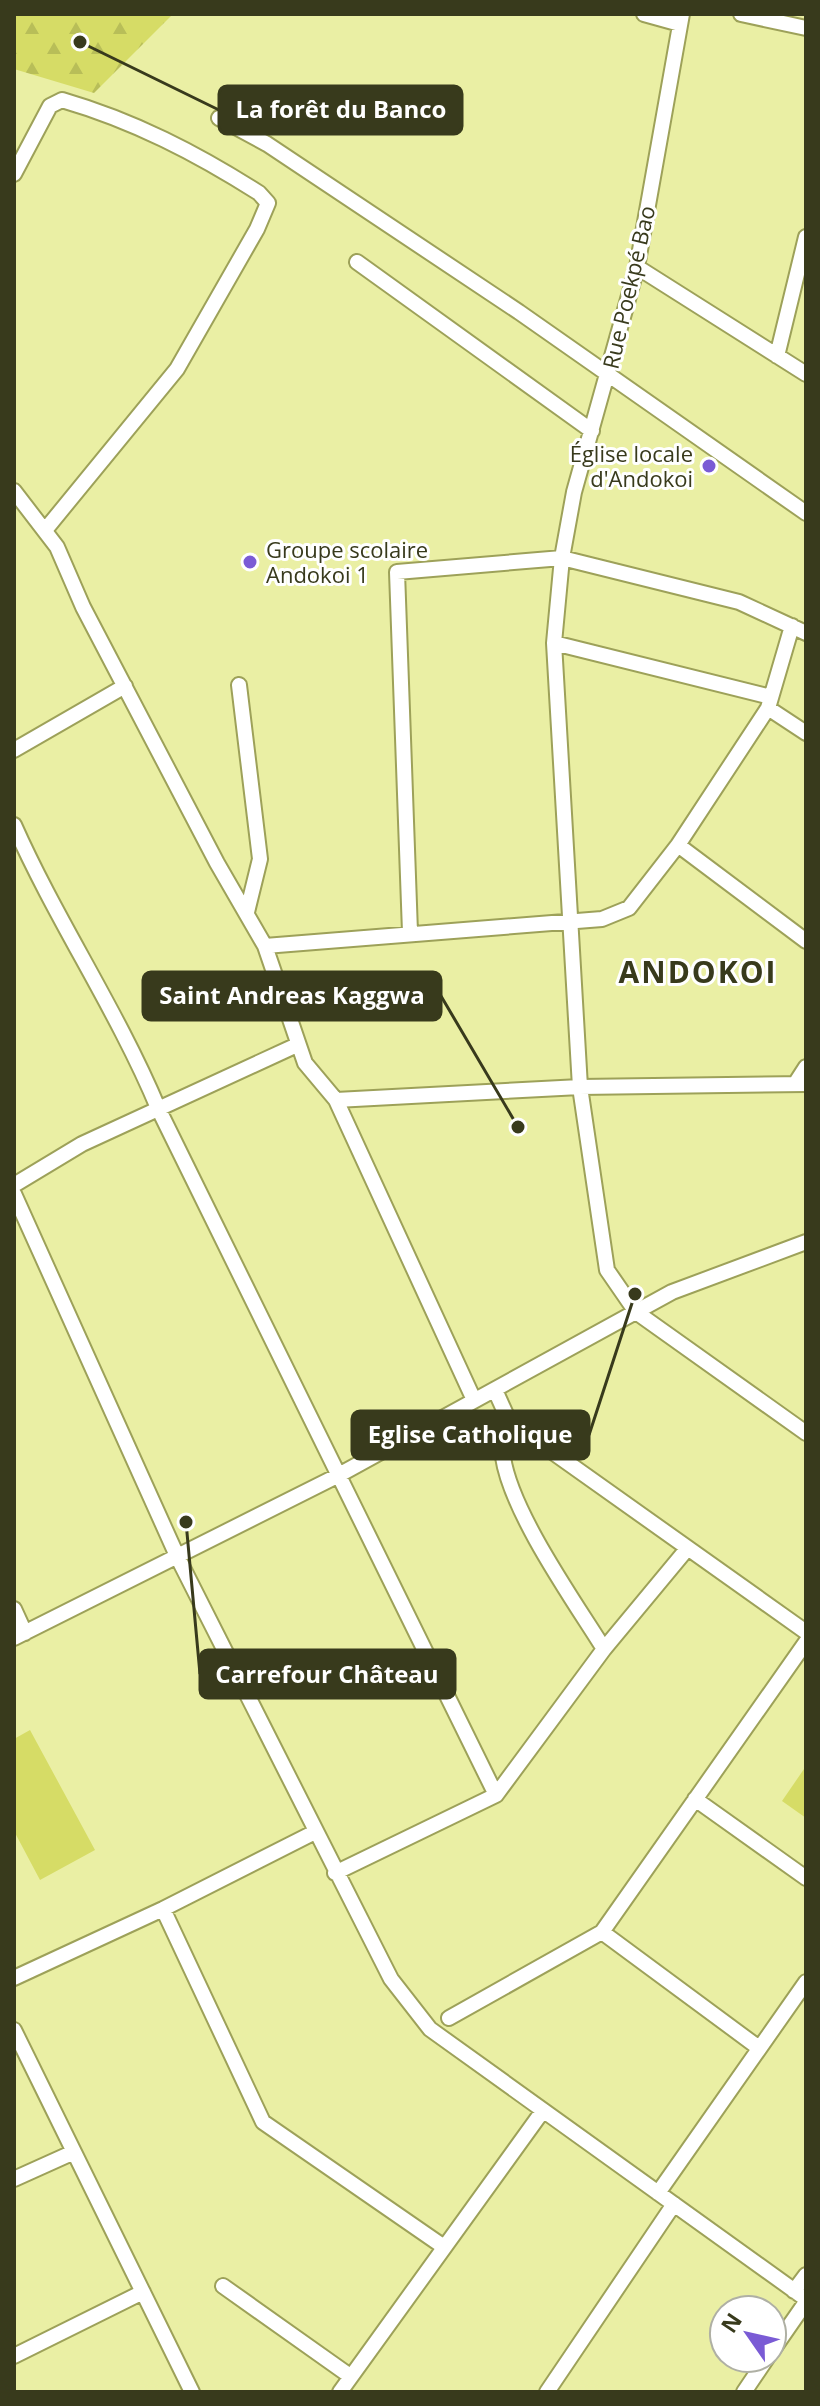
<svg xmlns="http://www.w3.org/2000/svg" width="820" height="2406" font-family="'Open Sans',sans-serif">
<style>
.forest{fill:url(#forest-firs)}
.pitch{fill:#d6dc66}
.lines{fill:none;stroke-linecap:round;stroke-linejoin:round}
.street-casing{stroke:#9da159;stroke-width:18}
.street{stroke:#fff;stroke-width:14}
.poi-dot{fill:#7a5bd5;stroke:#fff;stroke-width:3}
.labels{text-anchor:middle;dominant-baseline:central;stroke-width:6;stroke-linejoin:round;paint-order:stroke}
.street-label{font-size:22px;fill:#383a1c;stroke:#fff}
.poi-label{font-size:22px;fill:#383a1c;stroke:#fff;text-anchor:end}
.district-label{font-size:30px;font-weight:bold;letter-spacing:2px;fill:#383a1c;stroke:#fff}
.leader{fill:none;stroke:#383a1c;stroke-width:3}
.callout-dot{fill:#383a1c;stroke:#fff;stroke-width:3}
.callout{fill:#383a1c;stroke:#383a1c;stroke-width:3}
.callout-label{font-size:24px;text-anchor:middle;font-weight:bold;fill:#fff}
</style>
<defs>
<pattern id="forest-firs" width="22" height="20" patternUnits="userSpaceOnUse" patternTransform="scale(2)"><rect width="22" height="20" fill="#d6dc66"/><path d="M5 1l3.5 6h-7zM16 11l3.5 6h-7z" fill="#b8be58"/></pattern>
</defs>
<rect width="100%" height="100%" fill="#eaefa4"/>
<path class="forest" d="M14,14H173L94,93L14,69Z"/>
<path class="pitch" d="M30,1730L95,1850L40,1880L14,1831V1739Z
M804,1769L806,1770V1818L782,1801Z"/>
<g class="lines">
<g class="street-casing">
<path id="street" d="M644,14L680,24
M682,14L637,267L574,492L562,558L554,643L580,1087L607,1270L636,1312L806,1433
M741,14L806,28
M219,118L267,144L519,312L806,513
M14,174L50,106L62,100C134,121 196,153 259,193L268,203L257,229L177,369L46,529
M357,262L592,431
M637,267L806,374
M777,356L806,237
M14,491L57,547L83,607L217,863L265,946L305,1063L336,1100L474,1400
M554,643L771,697
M239,685L260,859L247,912
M768,708L806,733
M14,750L125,686
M14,825C57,922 117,1010 158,1108L496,1795
M678,845L806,941
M410,932L397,572L562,558L739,602L806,633
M265,946L602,919L629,908L678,845L768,708L792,626
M795,1084L806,1067
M336,1100L580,1087L806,1084
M14,1185L82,1144L297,1045
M14,1194L178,1558L391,1979L430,2029L806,2299
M495,1390L509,1421L806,1632
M509,1421C506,1432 502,1445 503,1457C511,1512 574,1601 604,1649
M14,1609L25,1633
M14,1638L337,1476L672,1292L806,1242
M695,1799L806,1878
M335,1873L496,1795L604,1649L687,1549
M163,1909L263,2122L444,2247
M602,1932L759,2048
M14,1978L163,1909L315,1832
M449,2018L602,1932L806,1642
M14,2030L192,2392
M14,2179L74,2152
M658,2193L806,1982
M223,2286L350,2376
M794,2291L806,2275
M772,2351L806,2302
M14,2356L143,2292
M340,2392L542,2112
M547,2392L674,2204
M744,2392L767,2358"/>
</g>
<use href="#street" class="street"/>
</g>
<g class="poi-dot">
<circle cx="709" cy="466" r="8"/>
<circle cx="250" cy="562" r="8"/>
</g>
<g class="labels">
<g class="street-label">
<text transform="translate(628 287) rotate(-77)">Rue Poekpé Bao</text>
</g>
<g class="poi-label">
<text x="693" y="453">Église locale<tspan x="693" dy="25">d'Andokoi</tspan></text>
<text x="266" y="549" text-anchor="start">Groupe scolaire<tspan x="266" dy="25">Andokoi 1</tspan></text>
</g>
<g class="district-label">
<text x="698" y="971">ANDOKOI</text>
</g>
</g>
<path class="leader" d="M80 42L219 110M518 1127L441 996M635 1294L589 1435M186 1522L200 1674"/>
<g class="callout-dot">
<circle cx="80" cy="42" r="8"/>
<circle cx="518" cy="1127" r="8"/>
<circle cx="635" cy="1294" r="8"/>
<circle cx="186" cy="1522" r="8"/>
</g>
<g class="callout">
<rect x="219" y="86" width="243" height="48" rx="8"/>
<rect x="143" y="972" width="298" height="48" rx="8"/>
<rect x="352" y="1411" width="237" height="48" rx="8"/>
<rect x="200" y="1650" width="255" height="48" rx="8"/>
</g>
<g class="callout-label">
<text x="341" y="118">La forêt du Banco</text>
<text x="292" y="1004">Saint Andreas Kaggwa</text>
<text x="470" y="1443">Eglise Catholique</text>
<text x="327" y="1683">Carrefour Château</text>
</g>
<rect width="820" height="2406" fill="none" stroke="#383a1c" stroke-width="32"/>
<g transform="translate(748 2334) rotate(304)"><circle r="38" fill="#ffffff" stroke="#afb0a4" stroke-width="2"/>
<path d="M0-6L14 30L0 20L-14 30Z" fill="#7a5bd5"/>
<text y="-12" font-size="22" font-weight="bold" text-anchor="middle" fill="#383a1c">N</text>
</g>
</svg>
